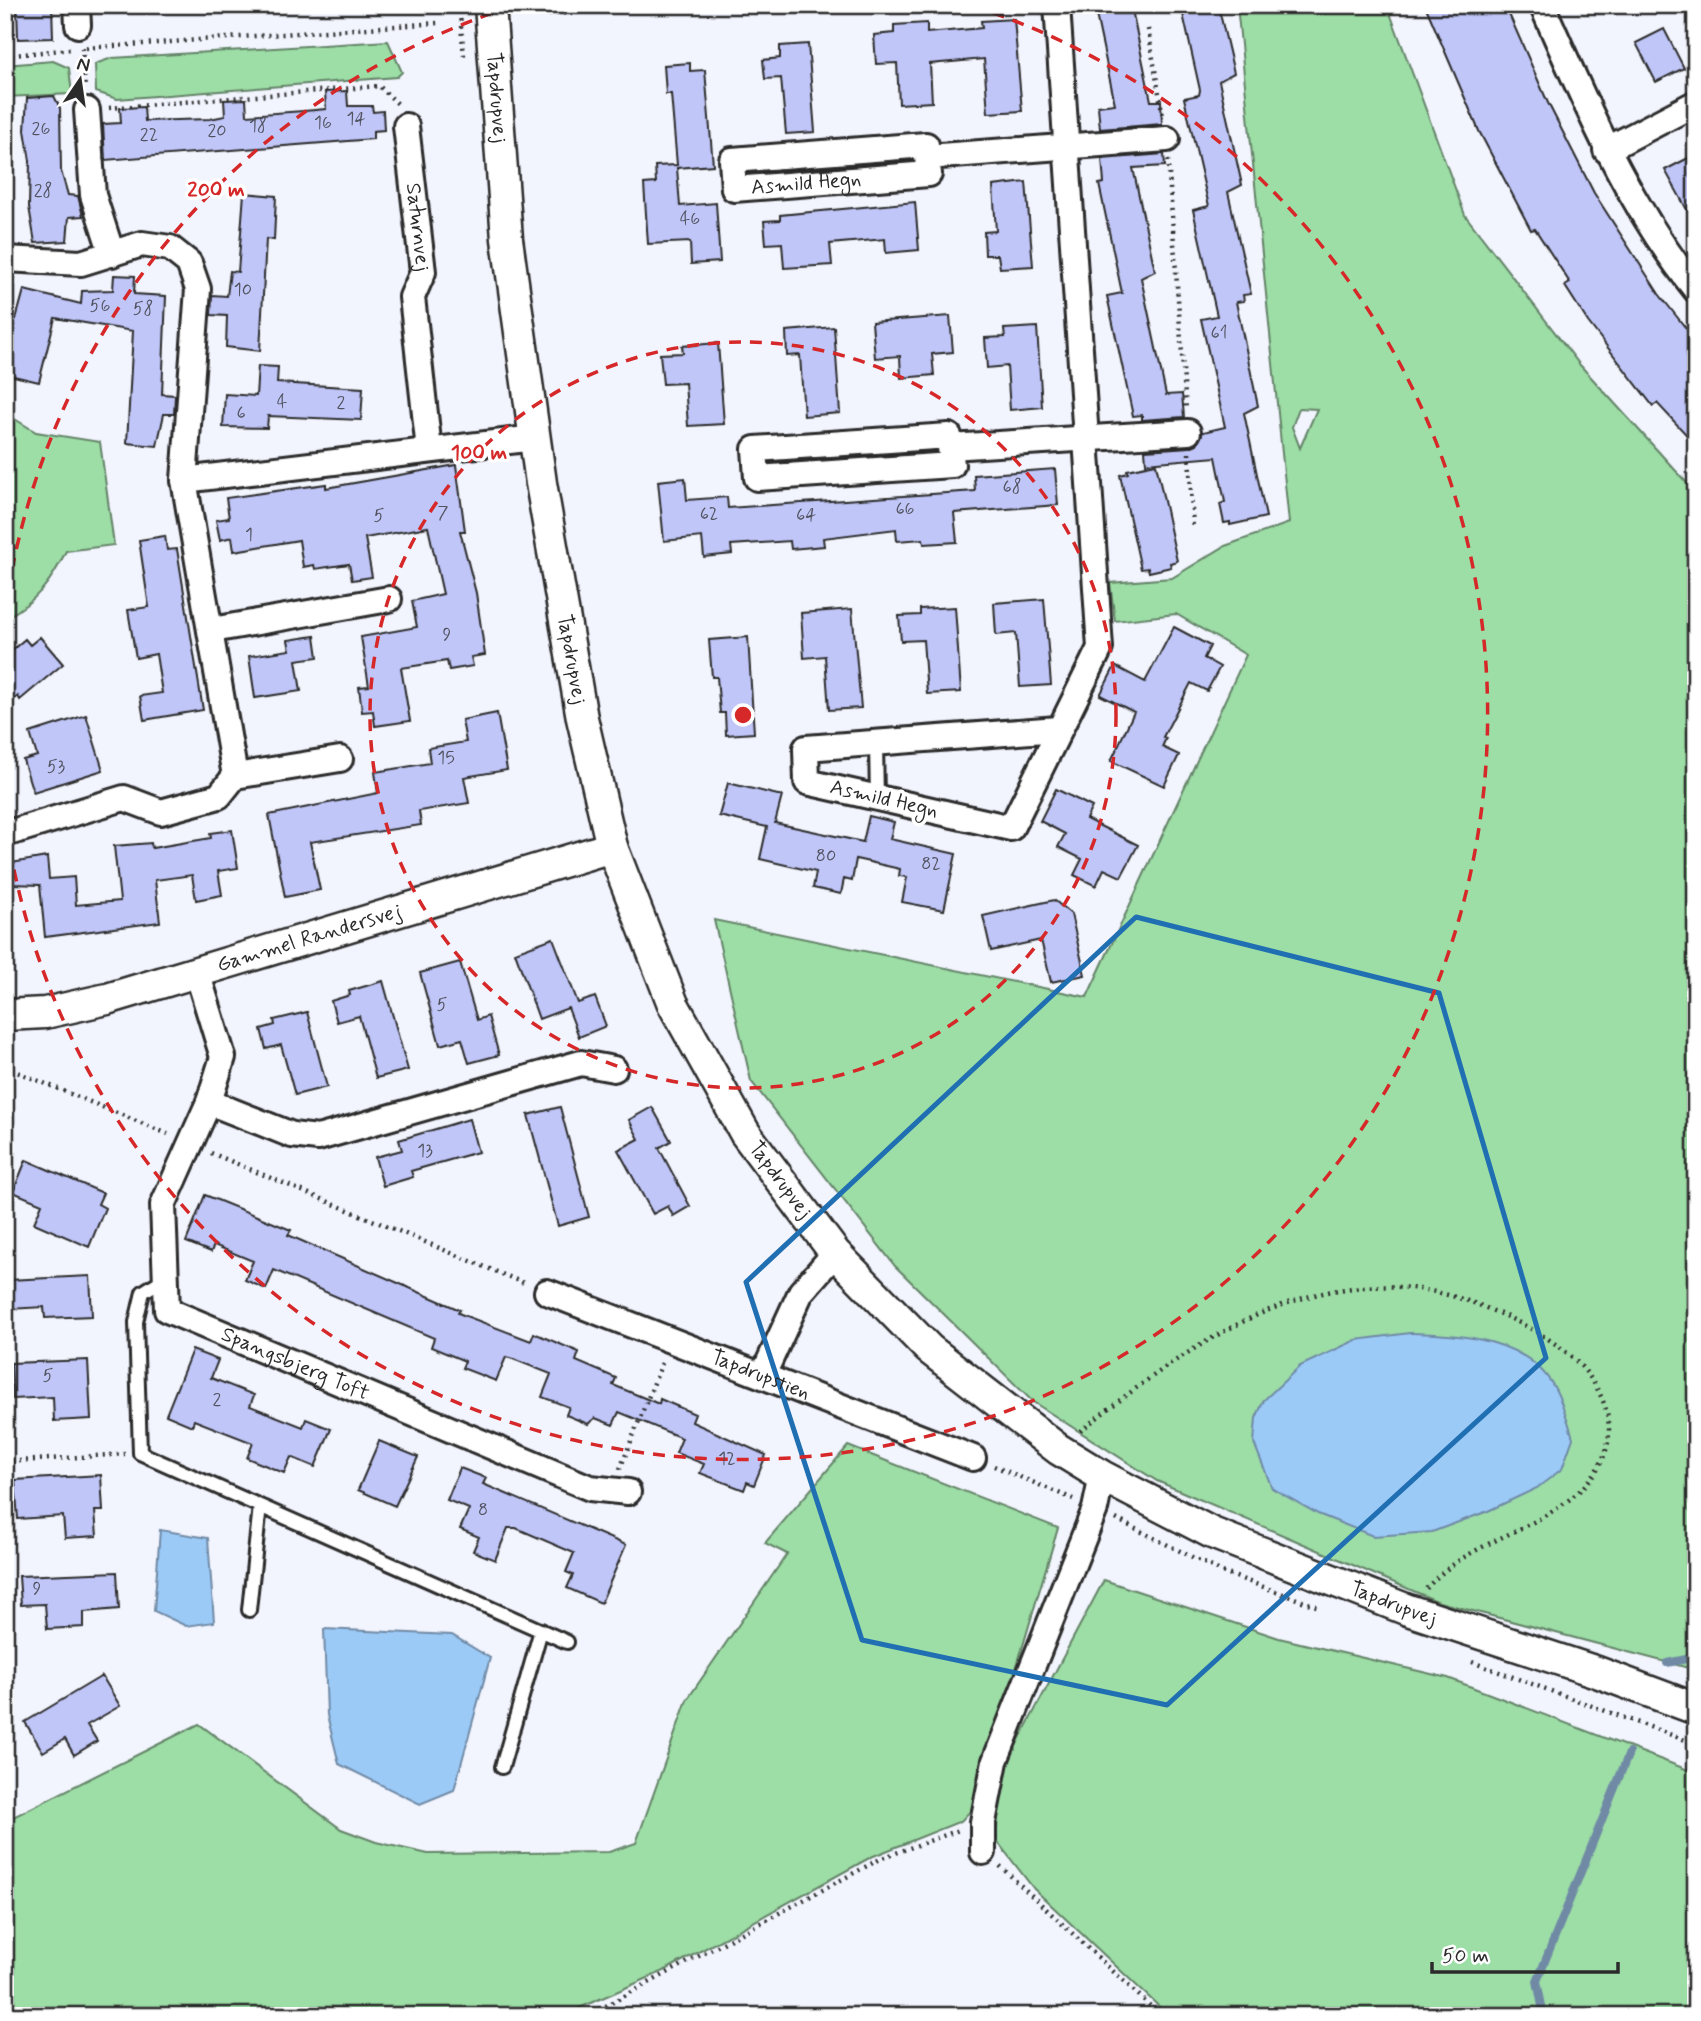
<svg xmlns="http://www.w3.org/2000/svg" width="1701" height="2021" font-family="Mynerve,sans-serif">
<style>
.green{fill:#9ddda6;stroke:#648468;stroke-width:2;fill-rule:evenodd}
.water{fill:#9ccaf7;stroke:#6f8aa5;stroke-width:2}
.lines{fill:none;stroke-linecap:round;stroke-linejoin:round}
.stream{stroke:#6f8aa5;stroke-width:8}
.building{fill:#c0c6f8;stroke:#2b2b2b;stroke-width:2}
.service-casing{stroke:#2b2b2b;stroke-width:18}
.minor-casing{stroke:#2b2b2b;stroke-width:30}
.tertiary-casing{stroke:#2b2b2b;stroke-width:35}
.path{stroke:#2b2b2b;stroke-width:4.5;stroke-dasharray:2 5;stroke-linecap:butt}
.service{stroke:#fff;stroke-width:12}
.minor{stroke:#fff;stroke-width:24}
.tertiary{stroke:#fff;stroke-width:30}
.marked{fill:none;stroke:#1f6fb2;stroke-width:5;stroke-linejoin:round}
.ring{fill:none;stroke:#d62828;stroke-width:3.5;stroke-dasharray:12 9}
.labels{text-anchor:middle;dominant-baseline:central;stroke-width:7;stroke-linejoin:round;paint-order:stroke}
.number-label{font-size:18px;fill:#50525e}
.street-label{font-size:21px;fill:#2b2b2b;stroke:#fff}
.centre{fill:#d62828;stroke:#fff;stroke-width:3.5}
.ring-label{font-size:21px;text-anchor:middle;font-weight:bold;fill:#d62828;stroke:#fff;stroke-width:7;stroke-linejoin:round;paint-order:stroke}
</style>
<rect width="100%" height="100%" fill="#f2f4fe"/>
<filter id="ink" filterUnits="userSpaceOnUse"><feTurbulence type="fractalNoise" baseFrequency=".0143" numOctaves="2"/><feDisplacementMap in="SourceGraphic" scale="14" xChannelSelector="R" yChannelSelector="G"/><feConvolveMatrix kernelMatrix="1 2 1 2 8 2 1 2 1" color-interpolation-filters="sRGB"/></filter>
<g filter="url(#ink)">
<path class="green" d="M1237,5H1387L1465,215L1580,365L1696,493V1670L1439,1602L1157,1481L1033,1402L895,1266L751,1081L714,920L1087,997L1246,655L1176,614L1115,621L1110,583L1172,578L1225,546L1289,523ZM1299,408L1317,409L1300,448L1292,427Z
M388,41L402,72L397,77L117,99L96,92L95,64L112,58Z
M53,61L69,68L72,94L5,97V65Z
M5,413L36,432L100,442L114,545L66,551C52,581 35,603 5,618Z
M848,1446L1058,1528L980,1790L975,1806L961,1821L871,1857L664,1971L561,2016H5V1821L199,1724L341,1829L376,1842L428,1854L609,1852L636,1843L687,1700L787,1554L765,1543Z
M1104,1580L1279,1638L1448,1678L1696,1773V2016H1169L1034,1889L996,1840L1002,1772Z"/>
<path class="water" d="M1410,1333C1461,1335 1525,1337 1554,1387C1563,1403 1568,1421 1573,1438L1562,1469L1537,1488L1488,1511L1432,1532L1373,1536L1318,1514L1272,1488L1254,1443L1256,1418L1264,1400L1300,1366L1356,1340Z
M160,1530L208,1538L214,1622L186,1626L154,1611Z
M324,1629L452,1635L490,1658L454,1790L420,1804L339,1764L327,1715Z"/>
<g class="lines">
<path class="stream" d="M1667,1663L1696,1657
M1544,2016L1537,1981L1629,1753"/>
</g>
<path class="building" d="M17,5H52L53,38L18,39Z
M1094,5H1131L1151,101H1161L1162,124L1100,129L1098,106L1115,104Z
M1181,5H1218L1234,73L1219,81L1242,185L1228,192L1251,294L1243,295L1244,301L1236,302L1258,406L1244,413L1266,517L1230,525V522L1224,523L1220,504L1225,502L1216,457L1146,463L1145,450L1190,447L1197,444L1203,432L1225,427L1201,319L1217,316L1193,210L1209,206L1184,98L1199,95L1200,90Z
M1425,5H1505L1548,103L1594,193L1659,294L1696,341V445L1657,403L1653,406L1588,322L1565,286L1570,283L1535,229L1531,230L1479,131Z
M1014,19L1022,111L988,113L984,59L930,64L932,102L899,104L897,63L876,64L874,35L894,33V25L927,23V33L982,28L981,21Z
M1664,29L1684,68L1656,82L1636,43Z
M808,44L815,132L786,134L781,78L765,79L763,60L780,58V46Z
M690,63V71L705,70L713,165L677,168L680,206L716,203L720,262L691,264L690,242L648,244L644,184L656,183L655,166L677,165L671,94H666L664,65Z
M347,91L348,106H372L373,112L383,111L384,130L373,131V139L105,160L103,124L121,123L120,108L144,107L145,121L210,119L225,116L224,100L246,99L247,115L304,111L326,109L325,92Z
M54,96L60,108L61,171L68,195L78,196L83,216L69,217L67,241L35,243L29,207L30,161L25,130L27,98Z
M1164,154L1165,166L1133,168L1155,271L1141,278L1166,395L1182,394L1184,417L1142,420V415L1133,416L1107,296L1122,293L1099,184L1104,183L1102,159Z
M1696,154V226L1665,170Z
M1026,182L1033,266L1000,268L998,255H985L984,232L996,231L993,186Z
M244,193L276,196L274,240L266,239L260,351L226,347L227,316L211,315L212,295L227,296L230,271L238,272Z
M915,202L919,250L886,253L885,239L830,244L832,265L784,268L782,243L766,244L764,221L780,220V215Z
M114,275L135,276L134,294L166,296L162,394L175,395L174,414H164L157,446L127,443L133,331L55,318L39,382L5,374L10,343L5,342V337L10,318L16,319L24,290L81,304L82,291L113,290Z
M950,316L953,352L932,354L934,375L901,378L900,356L875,358L872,322Z
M834,327L840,413L804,416L800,355L787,356L786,331Z
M1037,327L1042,407L1010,410L1007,366L987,368L985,338L1005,337L1004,329Z
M718,343L724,424L688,426L685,383L663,384L660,354L683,353L682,346Z
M258,366L278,367L277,383L363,388L361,420L268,416L267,428L223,427L225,394L256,396Z
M1156,464L1177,561L1170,563L1171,567L1149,572L1148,568L1141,569L1120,475L1128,473L1127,470Z
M456,465L465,531H460L476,593L485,655L471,657L473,666L449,670L447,661L401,668L410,721L375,726L373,711L362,712L359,687L369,686L361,637L417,627L412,601L443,594L428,527L365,538L372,577L352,580L349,564L315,569L314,565L303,567L299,540L234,551L232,537L220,540L216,520L229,518L226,498L326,484V488Z
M1055,469L1058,505L954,513L957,542L924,544L923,539L897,541L896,529L823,538L824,546L791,549L790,541L731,545L732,554L704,557L702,537L664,541L658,481L685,478L687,500L727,497L728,508L975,491L974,475Z
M165,536L167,550L177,549L203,710L144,720L140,696L162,693L156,654L136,658L128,610L149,607L139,540Z
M1044,599L1051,685L1020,687L1016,633L996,635L994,603Z
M955,607L961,692L927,694L923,640L901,641L899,616L920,615V609Z
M852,609L861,708L829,710L825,656L804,658L801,613Z
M1174,627L1210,646L1204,658L1220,667L1207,691L1191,683L1163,737L1166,738L1162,747L1179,755L1164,786L1111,761L1134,712L1100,695L1115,666L1145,682Z
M315,636L318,657L296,660L301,691L255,698L249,656L290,650L288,640Z
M40,637L63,664L20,700L18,696L5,707V656L25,639L30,645Z
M748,637L754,733L726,735L725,713H720L717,677H712L709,640Z
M497,713L507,770L464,777L469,803L419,811L421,825L310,842L320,890L285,897L269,815L378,793L375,772L430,763L428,748L466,742L462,720Z
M86,715L103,770L33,792L23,760L37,756L30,733Z
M728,783L782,796L775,823L863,842L869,816L894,822L890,839L956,854L944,910L902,902L907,877L899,876L900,869L856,859L852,881L844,879L841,894L813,888L816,872L760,859L767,827L719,816Z
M1056,789L1092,807L1086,819L1138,845L1121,877L1104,869L1096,886L1074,875L1082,859L1058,847L1065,834L1040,821Z
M232,830L238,868L218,871L222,895L196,900L192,875L155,880L160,922L45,937L40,885L13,884L11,863L47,857L49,879L74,877L76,905L120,901L114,846L151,843L152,848L211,838L210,833Z
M1054,900L1071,914L1085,975L1051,982L1041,940L991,951L983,916Z
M553,938L578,1003L595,997L606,1026L579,1037L568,1008L539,1019L515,952Z
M460,962L477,1020L488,1016L499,1055L469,1063L462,1039L440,1045L420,973Z
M383,981L408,1070L376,1078L359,1016L337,1022L331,1001L350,995L349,991Z
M307,1012L327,1087L295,1095L281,1045L266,1049L261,1029L275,1025L274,1020Z
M560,1107L589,1217L558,1226L528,1115Z
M652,1107L671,1141L659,1148L690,1206L673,1216L668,1206L653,1214L618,1150L639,1139L629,1120Z
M469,1119L478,1152L411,1171L413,1177L383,1186L375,1157L402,1150L399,1140Z
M26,1160L103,1193L98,1204L105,1208L89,1247L34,1223L42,1204L13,1192Z
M205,1195L291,1230L288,1235L460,1310L458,1313L531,1341L534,1333L579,1352L576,1361L616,1378L613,1385L659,1404L660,1399L695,1414L692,1422L766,1455L754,1485L747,1482L744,1490L700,1473L704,1464L676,1453L682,1438L619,1412L613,1425L595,1418L588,1424L566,1415L569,1407L542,1397L551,1374L513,1359L506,1357L496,1381L462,1368L465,1361L431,1347L434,1338L274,1270L266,1289L245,1280L253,1261L214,1245L211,1252L186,1242Z
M90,1276L92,1316L45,1318L44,1307L9,1309L8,1280Z
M192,1350L218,1360L211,1378L254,1395L250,1406L303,1427L306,1419L331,1429L315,1467L291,1457L284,1473L247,1458L253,1443L194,1420L192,1426L166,1415Z
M88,1360L91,1419L54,1421L53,1397L13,1399L11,1363Z
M379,1441L418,1457L395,1506L358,1490Z
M460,1468L486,1478L483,1484L626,1545L601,1603L567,1588L573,1575L566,1572L574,1553L516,1528H508L495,1560L473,1551L479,1537L460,1529L469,1509L447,1500Z
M101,1475L103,1511H95L97,1536L65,1538L63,1516L18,1519L15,1480Z
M117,1572L119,1609L84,1612V1627L47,1629L45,1604L21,1605L19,1576Z
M102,1676L120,1706L87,1725L97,1741L74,1755L65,1739L43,1752L25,1722Z"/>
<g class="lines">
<g class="service-casing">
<path id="service" d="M876,743L877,798
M165,1278L143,1292L136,1322L140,1453L567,1642
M249,1610L260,1506
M502,1767L541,1630"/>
</g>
<g class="minor-casing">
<g id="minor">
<path d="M77,5L78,25"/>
<path d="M1057,5L1100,648L1011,828L807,782L806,748L1058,729"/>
<path d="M1542,5C1586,104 1627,205 1696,290"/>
<path d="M87,110L93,195L112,254"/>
<path id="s1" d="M406,126L423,272L412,297L429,450"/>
<path d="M1606,150L1696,103"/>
<path id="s2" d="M927,157L926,145L732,160L734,189L929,174L927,157L1167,139"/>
<path d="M5,259L81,263L142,244L170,248L189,263L198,289L184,480L235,776"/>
<path d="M950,447L949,436L755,449L757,478L952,465L950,447L1188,432"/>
<path d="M184,480L535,438"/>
<path d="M212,630L389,599"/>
<path d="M5,829L12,832L124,798L161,812L219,796L235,776L340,759"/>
<path d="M197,972L223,1057L209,1102L292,1135L318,1138L581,1063L614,1069"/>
<path id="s3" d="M209,1102L163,1205L167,1310L590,1488L628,1492"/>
<path id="s4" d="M547,1292L973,1458"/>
<path d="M763,1375L801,1292L835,1253"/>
<path d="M983,1852V1822L995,1761L1095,1509L1102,1476"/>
</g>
</g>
<g class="tertiary-casing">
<g id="tertiary">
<path id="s5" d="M490,5L507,239L541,483L582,718L612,847L673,1004L745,1133L835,1253L929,1349L1058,1449L1102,1476L1212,1533L1408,1610L1597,1672L1696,1709"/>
<path id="s6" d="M5,1015L45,1013L107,999L612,847"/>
</g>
</g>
<path class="path" d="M459,5L464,56
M542,15L665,5
M1148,29L1163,117
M82,48L85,89
M86,48L438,23
M5,56L71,49
M109,108L379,86L398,104
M1168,160L1186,410
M1189,453L1193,529
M5,1067L168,1134
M211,1153L526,1284
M1080,1431C1201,1336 1333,1241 1491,1310C1520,1322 1548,1336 1572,1357C1598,1381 1619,1420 1604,1456C1572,1529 1474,1531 1426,1589
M5,1462L125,1454
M994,1466L1073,1499
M620,1469L663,1360
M1116,1519L1222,1572L1319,1607
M1472,1662L1696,1744
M1000,1866L1161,2016
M587,2016L882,1858L959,1830"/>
<use href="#service" class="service"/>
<use href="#minor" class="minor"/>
<use href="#tertiary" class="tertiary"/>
</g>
</g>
<path class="marked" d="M1136,917L1439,993L1546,1358L1167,1705L862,1640L746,1282Z"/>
<g class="ring">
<circle cx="743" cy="715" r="373"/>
<path d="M5 611A745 745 0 0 1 513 6M973 6A745 745 0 1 1 5 819"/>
</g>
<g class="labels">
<g class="number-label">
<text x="356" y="119">14</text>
<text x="323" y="123">16</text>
<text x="258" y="126">18</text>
<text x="41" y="129">26</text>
<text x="217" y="131">20</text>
<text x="149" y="135">22</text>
<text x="43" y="191">28</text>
<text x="690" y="219">46</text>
<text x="243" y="290">10</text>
<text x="100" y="306">56</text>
<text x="143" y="309">58</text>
<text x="1219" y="333">61</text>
<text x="282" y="402">4</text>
<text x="341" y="403">2</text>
<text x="241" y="413">6</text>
<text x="1012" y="487">68</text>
<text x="905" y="509">66</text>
<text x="443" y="513">7</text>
<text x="709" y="514">62</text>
<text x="806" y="515">64</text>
<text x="379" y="516">5</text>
<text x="249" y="535">1</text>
<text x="447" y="635">9</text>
<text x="446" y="758">15</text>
<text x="56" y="767">53</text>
<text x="826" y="856">80</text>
<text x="931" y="864">82</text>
<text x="442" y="1005">5</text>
<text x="425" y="1151">13</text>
<text x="48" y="1376">5</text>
<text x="217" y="1400">2</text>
<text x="727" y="1459">12</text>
<text x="483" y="1510">8</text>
<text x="37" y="1589">9</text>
</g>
<g class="street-label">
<text stroke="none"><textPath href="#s5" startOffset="93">Tapdrupvej</textPath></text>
<text stroke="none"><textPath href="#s2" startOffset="308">Asmild Hegn</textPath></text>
<text stroke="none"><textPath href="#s1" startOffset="102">Saturnvej</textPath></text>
<text stroke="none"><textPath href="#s5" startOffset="660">Tapdrupvej</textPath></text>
<text transform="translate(884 799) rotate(13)">Asmild Hegn</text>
<text stroke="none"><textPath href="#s6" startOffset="315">Gammel Randersvej</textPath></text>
<text stroke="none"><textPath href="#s5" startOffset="1227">Tapdrupvej</textPath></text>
<text stroke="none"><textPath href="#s3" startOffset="357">Spangsbjerg Toft</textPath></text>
<text stroke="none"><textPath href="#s4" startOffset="229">Tapdrupstien</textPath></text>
<text stroke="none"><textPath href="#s5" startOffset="1986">Tapdrupvej</textPath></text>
</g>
</g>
<circle cx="743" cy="715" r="10" class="centre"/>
<g class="ring-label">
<text x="216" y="196">200 m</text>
<text x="479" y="459">100 m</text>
</g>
<rect width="1701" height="2021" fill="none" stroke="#fff" stroke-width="28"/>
<rect x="14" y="14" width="1673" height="1993" fill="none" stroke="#2b2b2b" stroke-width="2.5" filter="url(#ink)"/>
<g transform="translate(80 80) rotate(13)" stroke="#ffffff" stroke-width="5" paint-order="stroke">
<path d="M0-5L12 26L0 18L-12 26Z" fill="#2b2b2b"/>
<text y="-10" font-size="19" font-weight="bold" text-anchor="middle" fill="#2b2b2b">N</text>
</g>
<path d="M1432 1962v10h186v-10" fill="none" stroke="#2b2b2b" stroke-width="3.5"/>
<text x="1442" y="1962" font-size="21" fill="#2b2b2b" stroke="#ffffff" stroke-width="5" paint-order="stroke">50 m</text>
</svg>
